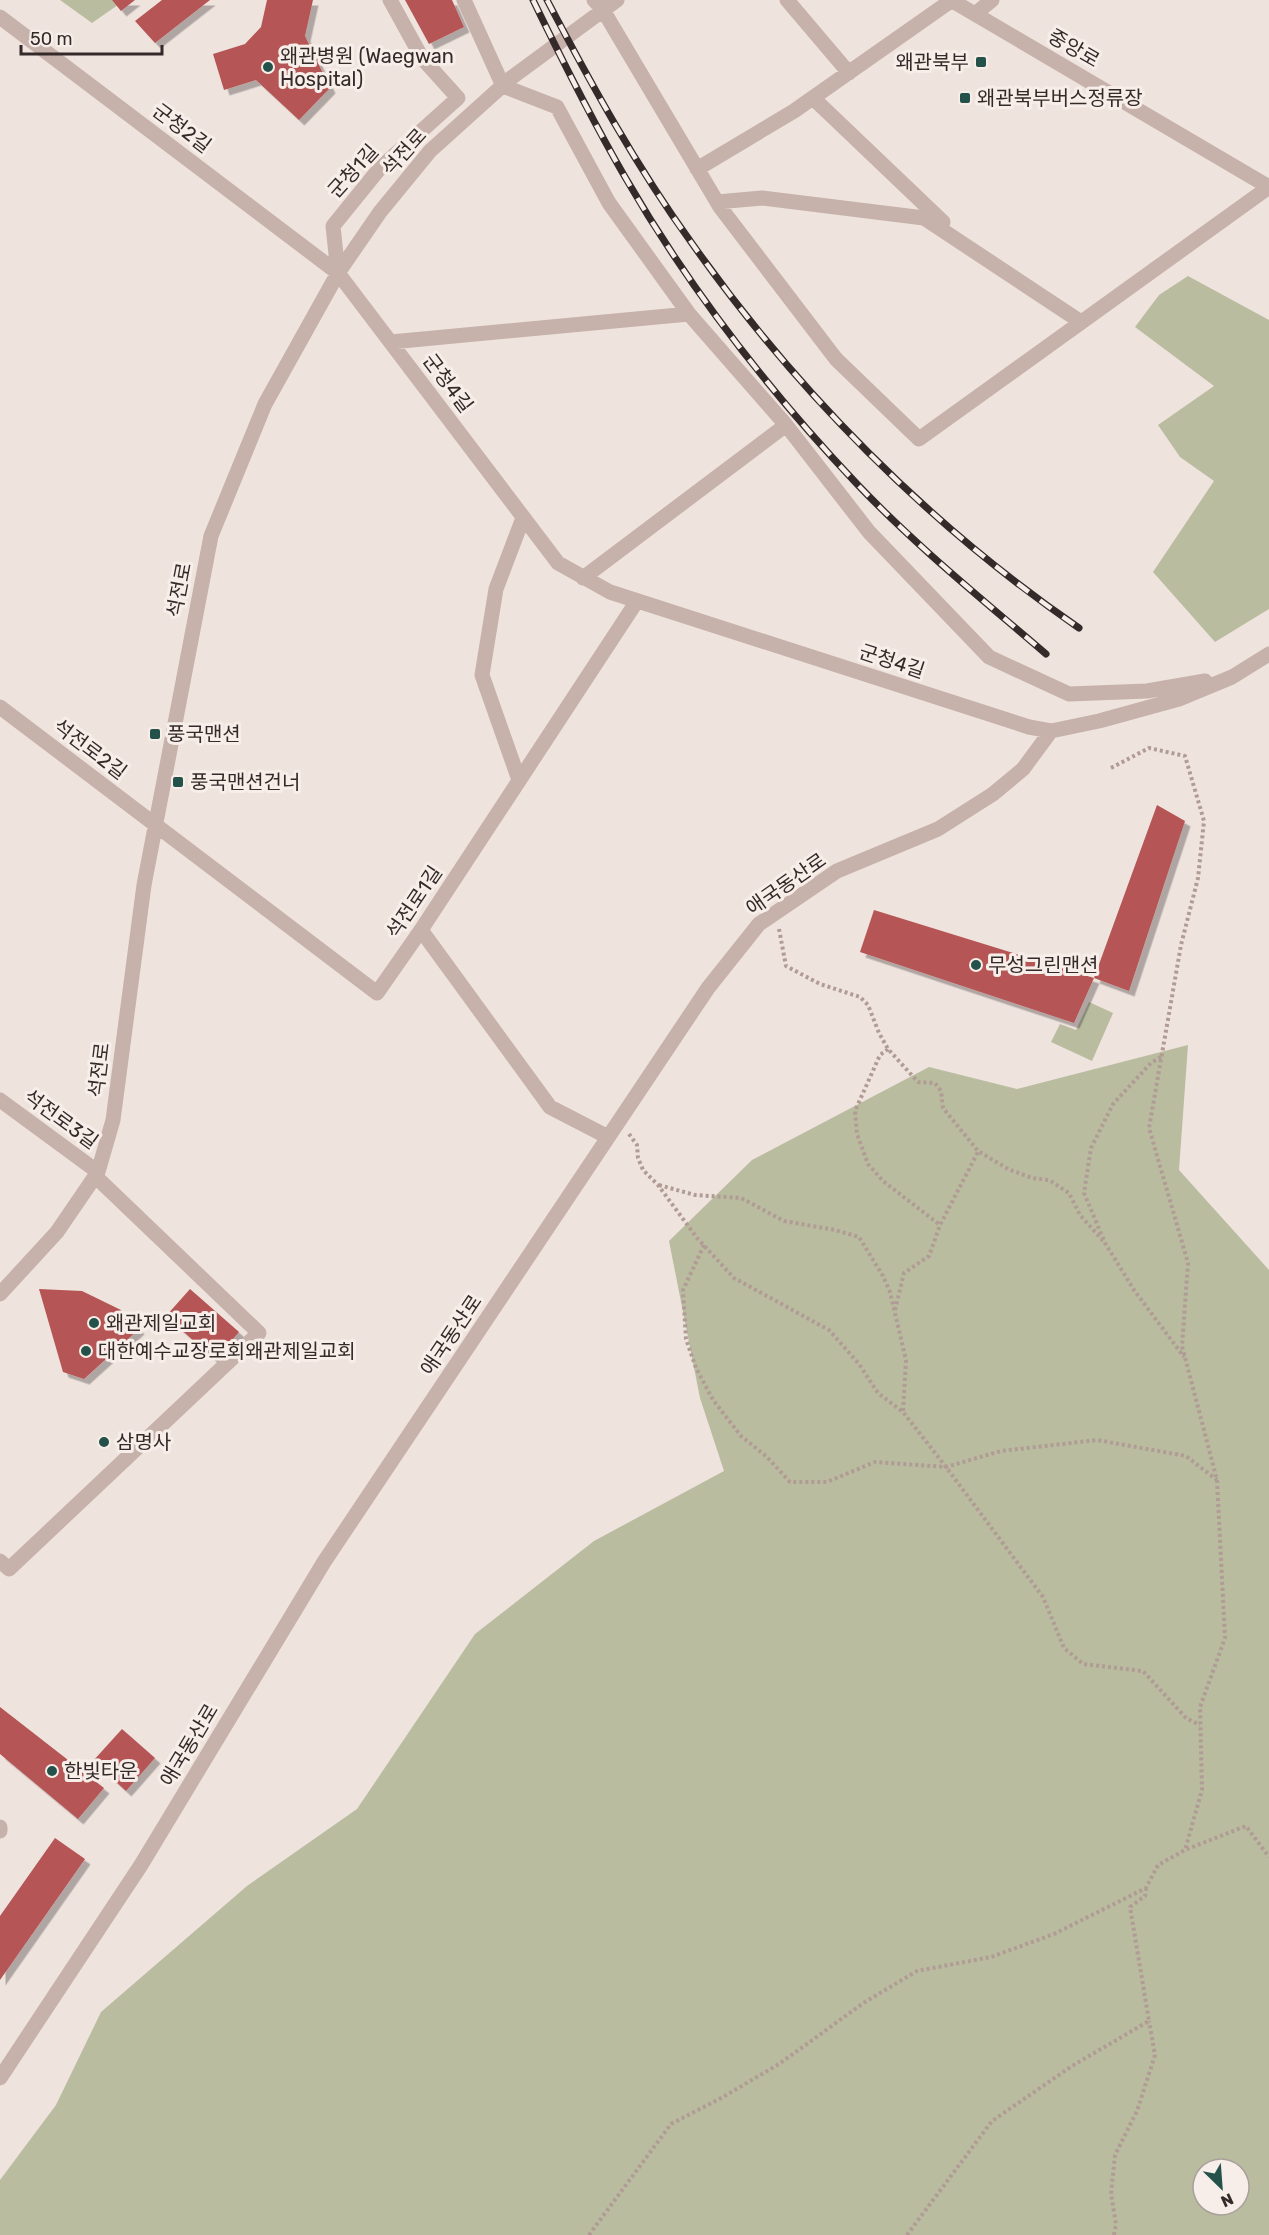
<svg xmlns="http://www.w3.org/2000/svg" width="1269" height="2235" font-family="Rubik,'Noto Sans KR',sans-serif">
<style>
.green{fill:#b9bc9f;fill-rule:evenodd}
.building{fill:#b65554;filter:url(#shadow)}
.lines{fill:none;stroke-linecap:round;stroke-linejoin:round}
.path{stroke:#b19b95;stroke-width:4;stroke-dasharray:3 3;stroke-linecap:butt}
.minor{stroke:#c6b1ab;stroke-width:15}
.rail-casing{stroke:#342a29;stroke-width:7}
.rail{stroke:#f7eee9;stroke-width:4.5;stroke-dasharray:14;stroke-linecap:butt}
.poi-dot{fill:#245149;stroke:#f7eee9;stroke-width:2}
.labels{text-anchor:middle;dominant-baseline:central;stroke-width:6;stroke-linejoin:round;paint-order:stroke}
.street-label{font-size:20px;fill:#342a29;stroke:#f7eee9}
.poi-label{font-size:20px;fill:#342a29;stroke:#f7eee9;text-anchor:start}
</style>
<defs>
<filter id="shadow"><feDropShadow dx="5.5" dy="5.5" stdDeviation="0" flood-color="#0004"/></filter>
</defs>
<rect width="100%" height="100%" fill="#efe3de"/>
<path class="green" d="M60,0H125L92,23Z
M1188,276L1269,320V609L1215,642L1153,572L1214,481L1180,457L1158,425L1214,386L1135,327L1159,295Z
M1089,1002L1113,1013L1092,1061L1051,1042L1060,1024L1076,1030Z
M1188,1045L1179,1170L1269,1270V2235H0V2180L56,2105L101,2012L247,1886L357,1809L475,1634L594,1541L724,1471L700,1398L669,1241L752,1160L929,1067L1017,1089ZM1203,2169H1239V2205H1203Z"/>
<path class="building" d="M112,0H135L121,11Z
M162,0H210L155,43L135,21Z
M267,0H313L305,36L330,88L299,120L256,80L224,90L213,54L245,44L261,27Z
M405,0H452L464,27L429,44Z
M1157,805L1185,821L1129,991L1094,978L1074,1023L860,952L874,910L1094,978Z
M39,1289L82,1291L121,1310L139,1329L84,1379L63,1372Z
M190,1289L239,1332L215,1360L166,1316Z
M0,1707L104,1788L78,1819L0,1754Z
M122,1729L155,1758L126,1791L93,1761Z
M55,1838L85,1859L0,1980V1916Z"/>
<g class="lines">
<path class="path" d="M1111,768L1149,748L1185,756L1204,821L1198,878L1181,945L1149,1128L1188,1263L1182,1346L1217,1480L1225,1638L1200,1707L1202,1790L1185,1850
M779,929L786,966L820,984L860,997L868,1005L879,1033L888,1049L918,1082L935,1083L941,1091L943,1108L978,1151L1008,1169L1032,1178L1049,1180L1069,1193L1080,1215L1105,1243
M888,1049L880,1055L855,1111L857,1134L868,1164L883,1181L940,1225
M1161,1057L1151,1063L1113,1104L1091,1148L1084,1193L1105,1243L1134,1290L1184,1357
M629,1134L637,1145L638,1158L643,1170L658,1185L697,1238L734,1278L829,1330L859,1364L878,1393L903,1412L946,1467L1043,1597L1064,1648L1083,1664L1143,1671L1186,1718L1200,1725
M659,1185L695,1195L741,1198L784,1221L835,1230L859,1237L883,1276L890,1292L906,1360L903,1412
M704,1245L683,1290L686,1339L696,1368L713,1400L741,1436L766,1456L790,1482H827L875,1462L946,1467L1001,1451L1097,1440L1186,1456L1217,1480
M895,1310L904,1273L929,1256L940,1225L978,1152
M589,2235L671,2124L723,2097L779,2064L865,2002L917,1971L991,1957L1054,1934L1146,1888L1158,1865L1185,1850L1246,1826L1269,1857
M907,2235L992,2121L1072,2066L1149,2021L1130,1907L1145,1896L1146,1889
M1114,2235L1116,2224L1111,2194L1115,2155L1137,2111L1155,2055L1149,2021"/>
<path class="minor" d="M464,0L503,86L557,107L609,203L689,314L786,425L869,532L989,657L1069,694L1147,691L1205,681
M594,0L603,10L720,207L836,359L919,439L1269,187
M787,0L849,73
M951,0L1269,187
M975,14L992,0
M0,17L338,273L558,563L610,592L1029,727L1051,731L1099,721L1179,699L1232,677L1269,654
M813,98L943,222
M697,169L794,111L952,0
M717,202L762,198L924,218L1081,322
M338,273L333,226L380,168L458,98L422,58L390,0
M391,342L689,314
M583,578L786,425
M0,707L377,993L421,930L637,601
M519,780L482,675L496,589L523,518
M421,930L550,1107L608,1137
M0,1100L98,1172
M0,1294L57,1232L98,1172L113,1120L144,885L211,536L265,404L338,273L380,212L430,151L511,78L617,0
M0,1561L9,1569L259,1333L95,1176
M0,1827V1831
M0,2078L141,1865L324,1562L708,988L759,924L837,871L938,829L993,794L1023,769L1051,731"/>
<g class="rail-casing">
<path id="rail" d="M533,0C562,60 592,120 625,177C689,288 769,391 857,484C915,545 982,599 1046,654
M547,0C591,84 636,166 691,242C796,391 929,525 1079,628"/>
</g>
<use href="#rail" class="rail"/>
</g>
<g class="poi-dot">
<rect x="975" y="56" width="12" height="12" rx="3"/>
<circle cx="268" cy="67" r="6"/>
<rect x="959" y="92" width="12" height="12" rx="3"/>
<rect x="149" y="728" width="12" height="12" rx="3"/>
<rect x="172" y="776" width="12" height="12" rx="3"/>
<circle cx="976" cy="965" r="6"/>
<circle cx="94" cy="1323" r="6"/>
<circle cx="86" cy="1351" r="6"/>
<circle cx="104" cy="1442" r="6"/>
<circle cx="52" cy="1771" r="6"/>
</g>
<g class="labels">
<g class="street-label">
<text transform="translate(1074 48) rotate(30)">중앙로</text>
<text transform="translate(182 128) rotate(37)">군청2길</text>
<text transform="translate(404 152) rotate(-48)">석전로</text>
<text transform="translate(353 171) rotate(-48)">군청1길</text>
<text transform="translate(448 383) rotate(53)">군청4길</text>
<text transform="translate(179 590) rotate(-79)">석전로</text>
<text transform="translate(892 661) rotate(18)">군청4길</text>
<text transform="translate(90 749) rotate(37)">석전로2길</text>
<text transform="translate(786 884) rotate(-35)">애국동산로</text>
<text transform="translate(414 902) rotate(-56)">석전로1길</text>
<text transform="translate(99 1070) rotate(-83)">석전로</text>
<text transform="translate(61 1119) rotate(36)">석전로3길</text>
<text transform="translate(451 1335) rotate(-56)">애국동산로</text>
<text transform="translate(189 1745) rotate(-59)">애국동산로</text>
</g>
<g class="poi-label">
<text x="280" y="56">왜관병원 (Waegwan<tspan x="280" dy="23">Hospital)</tspan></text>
<text x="969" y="62" text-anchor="end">왜관북부</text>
<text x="977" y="98">왜관북부버스정류장</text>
<text x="167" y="734">풍국맨션</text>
<text x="190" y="782">풍국맨션건너</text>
<text x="988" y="965">무성그린맨션</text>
<text x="106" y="1323">왜관제일교회</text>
<text x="98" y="1351">대한예수교장로회왜관제일교회</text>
<text x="116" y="1442">삼명사</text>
<text x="64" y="1771">한빛타운</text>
</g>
</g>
<g transform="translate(1221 2187) rotate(155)"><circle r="28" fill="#f7eee9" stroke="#a9a09c" stroke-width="1.5"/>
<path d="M0-4.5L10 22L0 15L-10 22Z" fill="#245149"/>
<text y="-9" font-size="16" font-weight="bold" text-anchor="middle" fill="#342a29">N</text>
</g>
<path d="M21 45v9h141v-9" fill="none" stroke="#342a29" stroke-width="3"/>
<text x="30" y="45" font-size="18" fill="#342a29" stroke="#f7eee9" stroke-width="4.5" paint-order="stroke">50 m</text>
</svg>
